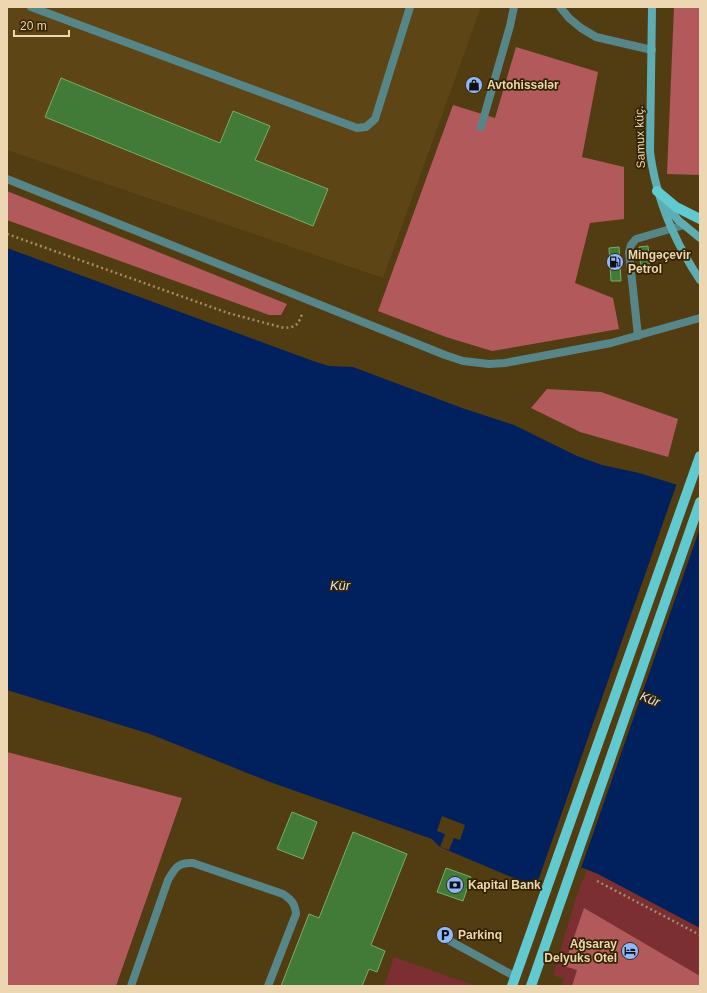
<svg xmlns="http://www.w3.org/2000/svg" width="707" height="993" font-family="Helvetica,sans-serif">
<style>
.built{fill:#5e4515}
.green{fill:#7b2f32}
.forest{fill:#b25a5b}
.water{fill:#00215d}
.pier{fill:#523c11}
.building{fill:#427a38;stroke:#77ae6d}
.lines{fill:none;stroke-linecap:round;stroke-linejoin:round}
.path{stroke:#a38d65;stroke-width:2.5;stroke-dasharray:2 3;stroke-linecap:butt}
.lane{stroke:#578689;stroke-width:8}
.street{stroke:#578689;stroke-width:8}
.secondary{stroke:#5eadb2;stroke-width:8}
.primary{stroke:#61cad1;stroke-width:10}
.labels{text-anchor:middle;dominant-baseline:central;stroke-width:3.5;stroke-linejoin:round;paint-order:stroke}
.poi-label{font-size:12px;font-weight:bold;fill:#edd7b2;stroke:#342301;text-anchor:start}
.street-label{font-size:12px;fill:#edd7b2;stroke:#342301}
.water-label{font-size:13px;font-style:italic;fill:#d8e3f7;stroke:#342301}
</style>
<rect width="100%" height="100%" fill="#523c11"/>
<path class="built" d="M7,7H481L383,278L7,150Z"/>
<path class="green" d="M587,870L598,874L700,928V986H561L564,979L553,975L576,897Z
M394,957L476,986H384Z"/>
<path class="forest" d="M674,7H700V175L667,174Z
M516,47L598,72L582,157L624,167V219L590,223L575,283L613,298L619,329L492,351L446,337L378,311L453,105L495,118Z
M7,191L287,304L281,315H269L7,220Z
M547,389L601,392L678,419L668,457L580,432L531,408Z
M7,752L182,798L116,986H7Z
M584,908L700,976V986H572L577,970L564,966Z"/>
<path class="water" d="M7,248L313,361L329,366L353,367L462,408L514,425L577,456L602,465L639,473L700,492V928L598,874L583,868L567,870L530,882L521,881L440,847L432,839L270,782L150,734L7,690Z"/>
<path class="pier" d="M677,483L700,490V528L580,871L568,872L538,881Z
M442,816L465,825L460,840L454,838L449,850L440,847L445,834L437,831Z"/>
<path class="building" d="M61,78L220,143L233,111L270,126L255,160L328,189L313,226L45,117Z
M648,246L650,269L641,270L639,247Z
M619,247L621,281H611L609,248Z
M292,812L317,822L303,859L277,849Z
M353,832L407,854L371,945L385,951L377,972L369,969L362,986H281L309,914L319,918Z
M446,868L471,877L463,901L437,892Z"/>
<g class="lines">
<path class="path" d="M7,234L228,313L284,328C298,327 298,324 303,312
M597,881L700,935"/>
<path class="lane" d="M31,7L357,128L366,127L375,119L410,7
M560,7L569,18L581,28L596,37L652,50
M481,127L510,26L514,7
M638,336L629,252L631,245L636,239L684,225
M441,936L516,977
M131,986L168,880C175,868 178,862 193,863L283,894C292,900 295,904 296,914L268,986"/>
<path class="street" d="M7,179L445,355L463,361L489,364L505,363L611,343L700,318"/>
<path class="secondary" d="M652,7L650,152C656,198 674,241 700,280
M665,203L678,220L700,238"/>
<path class="primary" d="M657,191L676,207L700,219
M512,986L700,456
M531,986L700,502"/>
</g>
<defs>
<g id="shop-disc" transform="scale(0.9)"><circle r="9.5" fill="#90b8fd" stroke="#342301"/><path d="M-5-2.5h2.3a2.7 3.5 0 0 1 5.4 0H5L5.5 6h-11ZM-1.5-2.5h3a1.5 2.3 0 0 0-3 0Z" fill="#111"/></g>
<g id="fuel-disc" transform="scale(0.9)"><circle r="9.5" fill="#90b8fd" stroke="#342301"/><path d="M-5.5-6h7V0h2V4h1.3V-2.5L3-4.5l.8-.8L6-3V5H2.5V1h-1V6h-7ZM-4.2-4.7v3.2H.2V-4.7Z" fill="#111"/></g>
<g id="bank-disc" transform="scale(0.9)"><circle r="9.5" fill="#90b8fd" stroke="#342301"/><path d="M-6-4H6V4H-6ZM0-2.3a2.3 2.3 0 1 0 0 4.6a2.3 2.3 0 1 0 0-4.6Z" fill="#111"/></g>
<g id="parking-disc" transform="scale(0.9)"><circle r="9.5" fill="#90b8fd" stroke="#342301"/><path d="M-3.5-5.5H1a3.5 3.5 0 0 1 0 7H-1V5.5H-3.5ZM-1-3.4V-.6H.8a1.4 1.4 0 0 0 0-2.8Z" fill="#111"/></g>
<g id="hotel-disc" transform="scale(0.9)"><circle r="9.5" fill="#90b8fd" stroke="#342301"/><path d="M-6-4.5h1.5V1H6V5H4.5V3h-9V5H-6ZM-4 0a1.8 1.8 0 1 1 3.6 0ZM.5 0V-2.5h3Q6-2.5 6 0Z" fill="#111"/></g>
</defs>
<g fill-rule="evenodd">
<use href="#shop-disc" x="474" y="85"/>
<use href="#fuel-disc" x="615" y="262"/>
<use href="#bank-disc" x="455" y="885"/>
<use href="#parking-disc" x="445" y="935"/>
<use href="#hotel-disc" x="630" y="951"/>
</g>
<g class="labels">
<g class="poi-label">
<text x="487" y="85">Avtohissələr</text>
<text x="628" y="255">Mingəçevir<tspan x="628" dy="14">Petrol</tspan></text>
<text x="468" y="885">Kapital Bank</text>
<text x="458" y="935">Parkinq</text>
<text x="617" y="944" text-anchor="end">Ağsaray<tspan x="617" dy="14">Delyuks Otel</tspan></text>
</g>
<g class="street-label">
<text transform="translate(640 137) rotate(-92)">Samux küç.</text>
</g>
<g class="water-label">
<text x="340" y="585">Kür</text>
<text transform="translate(650 699) rotate(21)">Kür</text>
</g>
</g>
<rect width="707" height="993" fill="none" stroke="#edd7b2" stroke-width="16"/>
<path d="M14 30v6h55v-6" fill="none" stroke="#edd7b2" stroke-width="2"/>
<text x="20" y="30" font-size="12" fill="#edd7b2" stroke="#342301" stroke-width="3" paint-order="stroke">20 m</text>
</svg>
